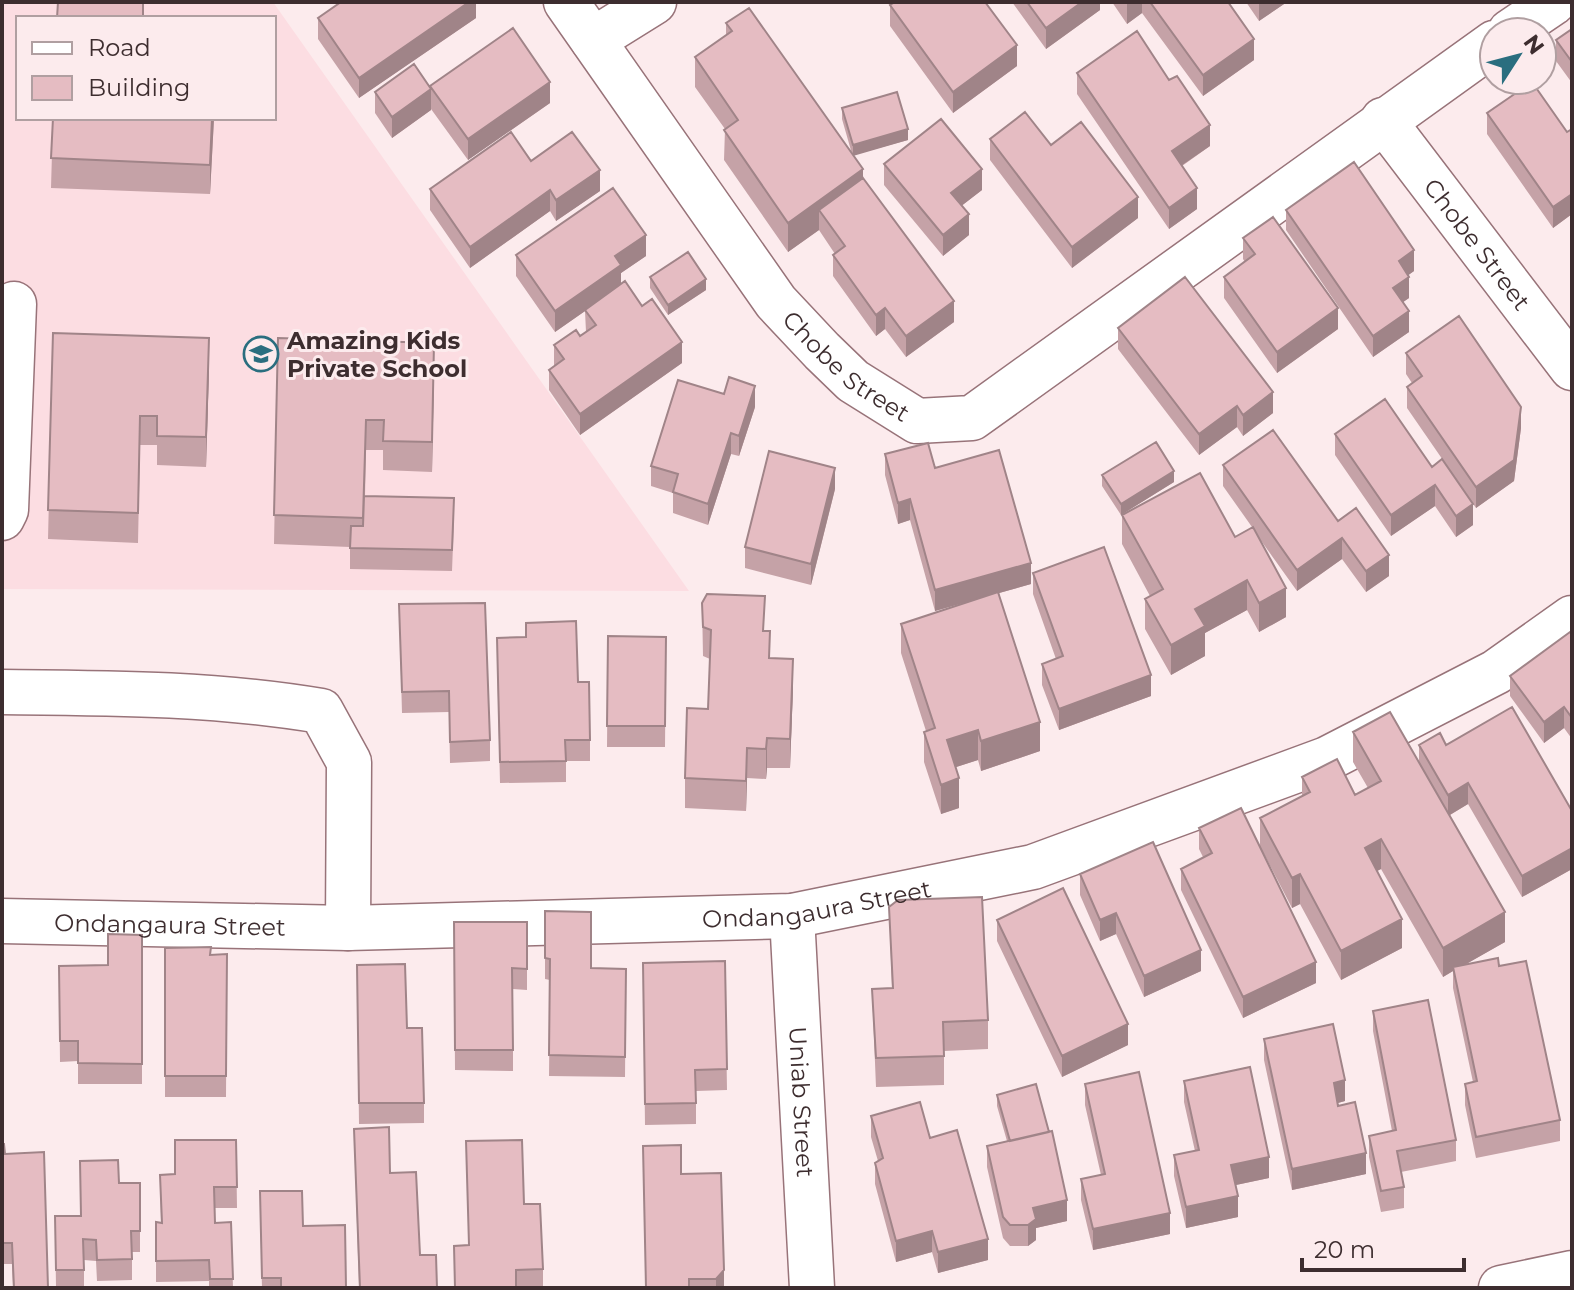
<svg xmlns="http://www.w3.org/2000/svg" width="1574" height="1290" font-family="Montserrat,sans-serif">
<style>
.built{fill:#fcdde2;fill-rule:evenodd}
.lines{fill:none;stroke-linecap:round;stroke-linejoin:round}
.minor-casing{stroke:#987379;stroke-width:47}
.minor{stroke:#fff;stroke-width:44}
.wall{fill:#c5a2a7}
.shaded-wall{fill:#a08488}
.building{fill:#e5bcc2;stroke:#a08488;stroke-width:2}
.labels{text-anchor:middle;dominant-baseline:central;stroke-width:6;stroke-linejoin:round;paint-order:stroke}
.street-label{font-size:24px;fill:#3d2d2f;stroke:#fcebed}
.poi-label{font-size:24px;font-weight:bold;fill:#3d2d2f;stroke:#fcebed;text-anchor:start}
</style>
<rect width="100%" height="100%" fill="#fcebed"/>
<path class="built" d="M2,2H273L689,591L2,589ZM18,18H274V118H18Z"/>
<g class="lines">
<g class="minor-casing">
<g id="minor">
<path id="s1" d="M566,2L776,302L822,351L853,381L917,421L972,418L1494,43"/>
<path d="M1510,32L1554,2"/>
<path d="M593,40L654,2"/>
<path id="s2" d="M1383,120L1572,368"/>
<path d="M2,518L6,510L14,304"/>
<path d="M2,692C109,693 215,693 321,711L349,762L348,928"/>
<path id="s3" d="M792,916L812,1288"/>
<path id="s4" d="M2,921L348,928L792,916L1033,867L1327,759L1496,672L1572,618"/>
<path d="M1501,1288L1572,1273"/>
</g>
</g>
<use href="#minor" class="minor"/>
</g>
<path class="wall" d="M476,2V18L359,98L318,39V18Z
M1012,2H1100V10L1046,49Z
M1112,2H1228L1254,60L1203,96L1142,13L1127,24Z
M1246,2H1287L1259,21Z
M890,5L1017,66L953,113L890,26Z
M726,23L852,154L842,119V108L908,140L853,155L863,178L954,322L906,357L885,329L876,336L833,276V255L835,254L819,230L788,252L724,160L725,129L695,87V57L726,35Z
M1572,29V83L1556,61V40Z
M1077,73L1210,146L1182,166L1197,209L1169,229L1077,94Z
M430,88L550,103L468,160L431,109V110L392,138L375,113V92Z
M1487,113L1567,132L1572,129V214L1553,228L1487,134Z
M53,118H214L210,194L51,188Z
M990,139L1138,218L1072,268L990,160Z
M531,161L600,191L556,221L550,211L470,268L430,210V189Z
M884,164L982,190L961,206L969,235L943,256L884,185Z
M1286,210L1414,271L1408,275L1409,298L1403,302L1409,332L1373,357L1286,230Z
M1243,238L1338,329L1277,373L1224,298V277L1245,262L1243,259Z
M516,255L646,256L621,273V284L682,363L580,435L549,390V370L554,366V345L580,336L586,332L585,311L555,332L516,276Z
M650,277L706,290L668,315L650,288Z
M1118,328L1273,413L1243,436L1237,427L1199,455L1118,349Z
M53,333L209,368L206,467L157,465V445H140L138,543L48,539Z
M278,338L434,373L432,472L383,470V450H366L365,496L454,519L452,571L350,569V547L274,544Z
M1406,353L1521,428L1514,481L1476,508L1407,408V387L1412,383L1406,374Z
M755,407L739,456L731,454L708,525L673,513V493L651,486V466Z
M1335,434L1432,467L1473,525L1456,537L1435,506L1391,536L1335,455Z
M885,454L935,468L1031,584L999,593L1040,751L981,771L978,760L956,767L959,808L941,814L924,762V732L926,731L901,653V624L986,596L935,611L910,520L898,524L885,475Z
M1223,465L1338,521L1389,576L1366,592L1342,559L1297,591L1257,535L1286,617L1259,632L1247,610L1205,633V656L1171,675L1145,629V599L1150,596L1122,544V515L1235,537L1252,527L1223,486Z
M1102,475L1174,482L1121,515L1102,486Z
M835,489L811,585L745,568V547Z
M1033,573L1151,696L1059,730L1042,685V664L1056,659L1033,594Z
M702,603L764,631L770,658L793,688L790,768H767L766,779L747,778L746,811L685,808V778L708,709L710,659L703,656Z
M399,604L490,740V761L450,763L449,712L402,713Z
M1572,634V739L1564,728L1544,743L1510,696V676Z
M608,636L666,637L665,747H607Z
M497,659L578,682L590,740V761H566V782L500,783Z
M1353,732L1419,762V745H1446L1572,811V869L1522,897L1468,804L1450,815L1505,942L1464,965L1499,966L1560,1120V1141L1476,1158L1465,1105V1084L1473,1082L1453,988V971L1443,977L1381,869L1377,871L1402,948L1341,980L1300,904L1292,908L1263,852L1316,983L1243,1018L1181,890V869L1203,857L1199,849V828L1260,848V818L1302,797V777L1355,795L1368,788L1353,762Z
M1080,874L1201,971L1144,997L1116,934L1100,941L1080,895Z
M889,907L988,1020V1049L944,1051V1085L876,1087L872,989L892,988Z
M545,911L591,968L626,969L625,1077L549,1076L550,980L545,979Z
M997,920L1128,1045L1062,1077L997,941Z
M454,922H527V990L513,989V1071L455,1070Z
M142,935V1084H78V1061L60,1062L59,966L108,965Z
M165,948L211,955L227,954L226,1097H165Z
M725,961L727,1090L696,1091V1124L645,1125L643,963Z
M357,965L424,1103V1123L359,1124Z
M1373,1011L1456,1140V1161L1401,1172L1404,1187V1208L1381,1212L1369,1157V1136L1392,1131L1373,1031Z
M1264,1039L1345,1101L1338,1103V1106L1366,1174L1292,1190L1264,1060Z
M1184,1081L1269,1178L1236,1185L1238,1217L1186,1228L1174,1176V1155L1195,1151L1184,1102Z
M1085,1084L1170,1234L1093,1250L1081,1200V1179L1101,1175L1085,1105Z
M997,1095L1067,1221L1036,1228V1240L1028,1246H1010L1003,1238L987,1167V1146L1007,1141L997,1106Z
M871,1116L930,1138L988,1260L938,1273L932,1252L896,1262L875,1184V1163L878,1161L871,1137Z
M354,1129L390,1173L420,1255L437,1288H359Z
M236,1140L237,1208H215V1223L231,1222L233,1288H209V1281L156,1282V1222L161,1223L160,1175L175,1174Z
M466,1141L524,1204L543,1269V1288H455L469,1245Z
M2,1144L5,1154L48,1288H13L12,1264H2Z
M681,1174L724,1288H645Z
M119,1183H140V1252H132V1280L97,1281L96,1261L84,1260V1288H56L55,1216H81Z
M260,1212L303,1226L346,1288H262Z"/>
<path class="shaded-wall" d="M469,2H476V18L359,98V78Z
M1082,2H1100V10L1046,49V28Z
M1129,2H1142V13L1127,24V3Z
M1259,2H1287L1259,21Z
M1254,39V60L1203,96V75Z
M1017,45V66L953,113V92Z
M550,82V103L468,160V139Z
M431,89V110L392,138V117Z
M212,118H214L210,194V165Z
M1210,125V146L1172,172V151Z
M908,129V140L853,156V145Z
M863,169V199L819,210V230L788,252V223Z
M982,169V190L951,214V193Z
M600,170V191L556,221V200Z
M1197,188V209L1169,229V208Z
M550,190V211L470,268V247Z
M1572,194V214L1553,228V207Z
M1138,197V218L1072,268V247Z
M969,214V235L943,256V235Z
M646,235V256L621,273V286L555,332V311L615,256Z
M1414,250V271L1399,282V261Z
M1409,277V298L1393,309V288Z
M706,279V290L668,315V305Z
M954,301V322L906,357V336Z
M885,308V329L876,336V315Z
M1338,308V329L1277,373V352Z
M1409,311V332L1373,357V336Z
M209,338V368L206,467V437Z
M682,342V363L580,435V414Z
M434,343V373L432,472V442Z
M755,386V407L739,456V436Z
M1273,392V413L1243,436V415Z
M1237,406V427L1199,455V434Z
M1521,407V428L1514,481L1476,508V487Z
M731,433V454L708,525V504Z
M835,468V489L811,585V564Z
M1174,471V482L1121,515V504Z
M1435,485V506L1391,536V515Z
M910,499V520L898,524V503Z
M1473,504V525L1456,537V516Z
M1342,538V559L1297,591V570Z
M1389,555V576L1366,592V571Z
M1031,563V584L935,611V590Z
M1247,580V610L1205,633V656L1171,675V645L1195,609Z
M1286,588V617L1259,632V603Z
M793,659V688L790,768V739Z
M1151,675V696L1059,730V709Z
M1564,707V728L1544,743V722Z
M1040,722V751L981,771V741Z
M978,730V760L947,770V740Z
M767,738V768L766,779V749Z
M747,748V778L746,811V781Z
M959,778V808L941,814V785Z
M1468,783V804L1448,816V795Z
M1381,839V869L1365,877V848Z
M1572,848V869L1522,897V876Z
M1300,874V904L1292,908V878Z
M1505,912V942L1454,971L1453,967V971L1443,977V948Z
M1116,913V934L1100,941V920Z
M1402,919V948L1341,980V951Z
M1201,950V971L1144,997V976Z
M1316,962V983L1243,1018V997Z
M1128,1024V1045L1062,1077V1056Z
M1345,1080V1101L1334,1104V1083Z
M1366,1153V1174L1292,1190V1169Z
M1269,1157V1178L1231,1186V1165Z
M1238,1196V1217L1186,1228V1207Z
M1067,1200V1221L1036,1228V1240L1028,1246V1225L1033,1208Z
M1170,1213V1234L1093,1250V1229Z
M932,1231V1252L896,1262V1241Z
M988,1239V1260L938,1273V1252Z
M724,1270V1288H716V1279Z"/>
<path class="building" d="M58,2H143V18H57Z
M341,2H469L359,78L318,18Z
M895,2H985L1017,45L953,92L890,5Z
M1027,2H1082L1046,28Z
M1150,2H1228L1254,39L1203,75Z
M749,8L863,169L788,223L724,130L738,120L695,57L732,31L726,23Z
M513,28L550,82L468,139L430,86Z
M1572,29V62L1556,40Z
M1137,31L1169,80L1177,76L1210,125L1172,151L1197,188L1169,208L1077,73Z
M414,64L431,89L392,117L375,92Z
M1532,82L1567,132L1572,129V194L1553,207L1487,113Z
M897,92L908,129L853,145L842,108Z
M1025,112L1051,145L1081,122L1138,197L1072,247L990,139Z
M53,118H212L210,165L51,158Z
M941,119L982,169L951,193L969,214L943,235L884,164Z
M511,132L531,161L572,132L600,170L556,200L550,190L470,247L430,189Z
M1354,162L1414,250L1399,261L1409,277L1393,288L1409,311L1373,336L1286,210Z
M863,178L954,301L906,336L885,308L876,315L833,255L845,246L819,210Z
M613,188L646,235L615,256L621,265L555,311L516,255Z
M1273,217L1338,308L1277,352L1224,277L1255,254L1243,238Z
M688,252L706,279L668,305L650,277Z
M1185,277L1273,392L1243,415L1237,406L1199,434L1118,328Z
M625,281L642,306L652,299L682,342L580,414L549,370L564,359L554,345L576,330L580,336L596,325L585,310Z
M1459,316L1521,407L1514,460L1476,487L1407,387L1422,376L1406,353Z
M53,333L209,338L206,437L157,436V416H140L138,513L48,510Z
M278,338L434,343L432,442L383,441L384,420H366L363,518L274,515Z
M729,377L755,386L739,436L731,433L708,504L673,492L678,474L651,466L678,380L724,394Z
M1385,399L1432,467L1442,459L1473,504L1456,516L1435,485L1391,515L1335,434Z
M1273,430L1338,521L1356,508L1389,555L1366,571L1342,538L1297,570L1223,465Z
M1156,442L1174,471L1121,504L1102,475Z
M928,443L935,468L999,450L1031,563L935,590L910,499L898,503L885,454Z
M769,451L835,468L811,564L745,547Z
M1200,473L1235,537L1253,527L1286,588L1259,603L1247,580L1195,609L1205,626L1171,645L1145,599L1163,589L1122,515Z
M364,496L454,498L452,550L350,548L351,526H363Z
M1104,547L1151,675L1059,709L1042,664L1063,656L1033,573Z
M998,592L1040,722L981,741L978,730L947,740L959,778L941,785L924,732L935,728L901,624Z
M707,594L765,596L763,631H770L769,658L793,659L790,739L767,738L766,749L747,748L746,781L685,778L687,708L708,709L711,630L703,627L702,603Z
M485,603L490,740L450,742L449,691L402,692L399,604Z
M576,621L578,682H589L590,740H565L566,761L500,762L497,638L526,637V623Z
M1570,632L1572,634V718L1564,707L1544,722L1510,676Z
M608,636L666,637L665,726H607Z
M1512,707L1572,811V848L1522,876L1468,783L1448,795L1419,745L1440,733L1446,745Z
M1390,712L1505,912L1443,948L1381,839L1365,848L1402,919L1341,951L1300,874L1292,878L1260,818L1310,792L1302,777L1337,759L1355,795L1381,781L1353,732Z
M1241,808L1316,962L1243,997L1181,869L1212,853L1199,828Z
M1153,842L1201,950L1144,976L1116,913L1100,920L1080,874Z
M1063,888L1128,1024L1062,1056L997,920Z
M982,897L988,1020L943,1022L944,1056L876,1058L872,989L893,988L889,907L898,900Z
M545,911L591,912V968L626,969L625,1057L549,1055L550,959L545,958Z
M454,922H527V969L512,968L513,1050H455Z
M108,934L142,935V1064L78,1063V1041H60L59,966L108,965Z
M211,947L210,955L227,954L226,1076H165V948Z
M1498,958L1499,966L1526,961L1560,1120L1476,1137L1465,1084L1477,1081L1453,967Z
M725,961L727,1069L695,1070L696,1103L645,1104L643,963Z
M405,964L407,1028H422L424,1103H359L357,965Z
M1428,1000L1456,1140L1397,1151L1404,1187L1381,1191L1369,1136L1396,1130L1373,1011Z
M1333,1024L1345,1080L1334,1083L1338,1106L1355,1102L1366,1153L1292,1169L1264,1039Z
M1250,1067L1269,1157L1231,1165L1238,1196L1186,1207L1174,1155L1199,1150L1184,1081Z
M1139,1072L1170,1213L1093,1229L1081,1179L1105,1174L1085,1084Z
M1036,1084L1049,1132L1010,1141L997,1095Z
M920,1102L930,1138L957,1130L988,1239L938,1252L932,1231L896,1241L875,1163L883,1158L871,1116Z
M389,1127L390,1173L416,1172L420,1255H436L437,1288H360L354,1129Z
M1052,1131L1067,1200L1033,1208L1036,1219L1028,1225H1010L1003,1217L987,1146Z
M175,1140H236L237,1187H214L215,1223L231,1222L233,1279H210L209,1260L156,1261V1222L162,1223L160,1175L175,1174Z
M522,1140L524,1204H540L543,1269L516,1270V1288H455L454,1246L469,1245L466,1141Z
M2,1144H4L5,1154L44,1152L48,1288H14L12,1243H2Z
M681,1145V1174L721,1173L724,1270L716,1279H689V1288H646L643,1146Z
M118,1160L119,1183H140V1231H131L132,1259L97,1260L96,1240L83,1239L84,1270H56L55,1216H81L80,1161Z
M260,1191H302L303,1226L345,1225L346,1288H281V1278H262Z"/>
<defs>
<g id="school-ring" transform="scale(1.8)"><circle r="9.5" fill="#fcebed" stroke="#2a6e7f" stroke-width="1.5"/><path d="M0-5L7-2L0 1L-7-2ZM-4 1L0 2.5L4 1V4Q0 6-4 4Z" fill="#2a6e7f"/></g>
</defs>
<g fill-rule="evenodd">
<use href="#school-ring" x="261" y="354"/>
</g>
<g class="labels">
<g class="street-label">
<text stroke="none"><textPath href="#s2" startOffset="156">Chobe Street</textPath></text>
<text stroke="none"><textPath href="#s1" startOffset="462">Chobe Street</textPath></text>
<text stroke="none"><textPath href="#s4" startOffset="816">Ondangaura Street</textPath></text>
<text stroke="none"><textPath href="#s4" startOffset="168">Ondangaura Street</textPath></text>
<text stroke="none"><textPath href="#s3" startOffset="186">Uniab Street</textPath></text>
</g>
<g class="poi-label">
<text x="287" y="340">Amazing Kids<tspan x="287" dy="28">Private School</tspan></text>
</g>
</g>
<rect width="1574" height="1290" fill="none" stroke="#3d2d2f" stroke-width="8"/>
<rect x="16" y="16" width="260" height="104" fill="#fcebed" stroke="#b09fa1" stroke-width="2"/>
<rect x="32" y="42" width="40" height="12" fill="#ffffff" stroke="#b09fa1" stroke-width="2"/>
<text x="88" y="56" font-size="24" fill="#3d2d2f">Road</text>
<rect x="32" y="76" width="40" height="24" fill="#e5bcc2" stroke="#b09fa1" stroke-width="2"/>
<text x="88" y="96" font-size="24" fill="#3d2d2f">Building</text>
<g transform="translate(1518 56) rotate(54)"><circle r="38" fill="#fcebed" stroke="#b09fa1" stroke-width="2"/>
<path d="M0-6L14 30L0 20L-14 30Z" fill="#2a6e7f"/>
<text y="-12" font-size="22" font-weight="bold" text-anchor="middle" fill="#3d2d2f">N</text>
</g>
<path d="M1302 1258v12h162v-12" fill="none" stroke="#3d2d2f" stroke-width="4"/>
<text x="1314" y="1258" font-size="24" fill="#3d2d2f" stroke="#fcebed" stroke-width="6" paint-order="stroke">20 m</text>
</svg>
